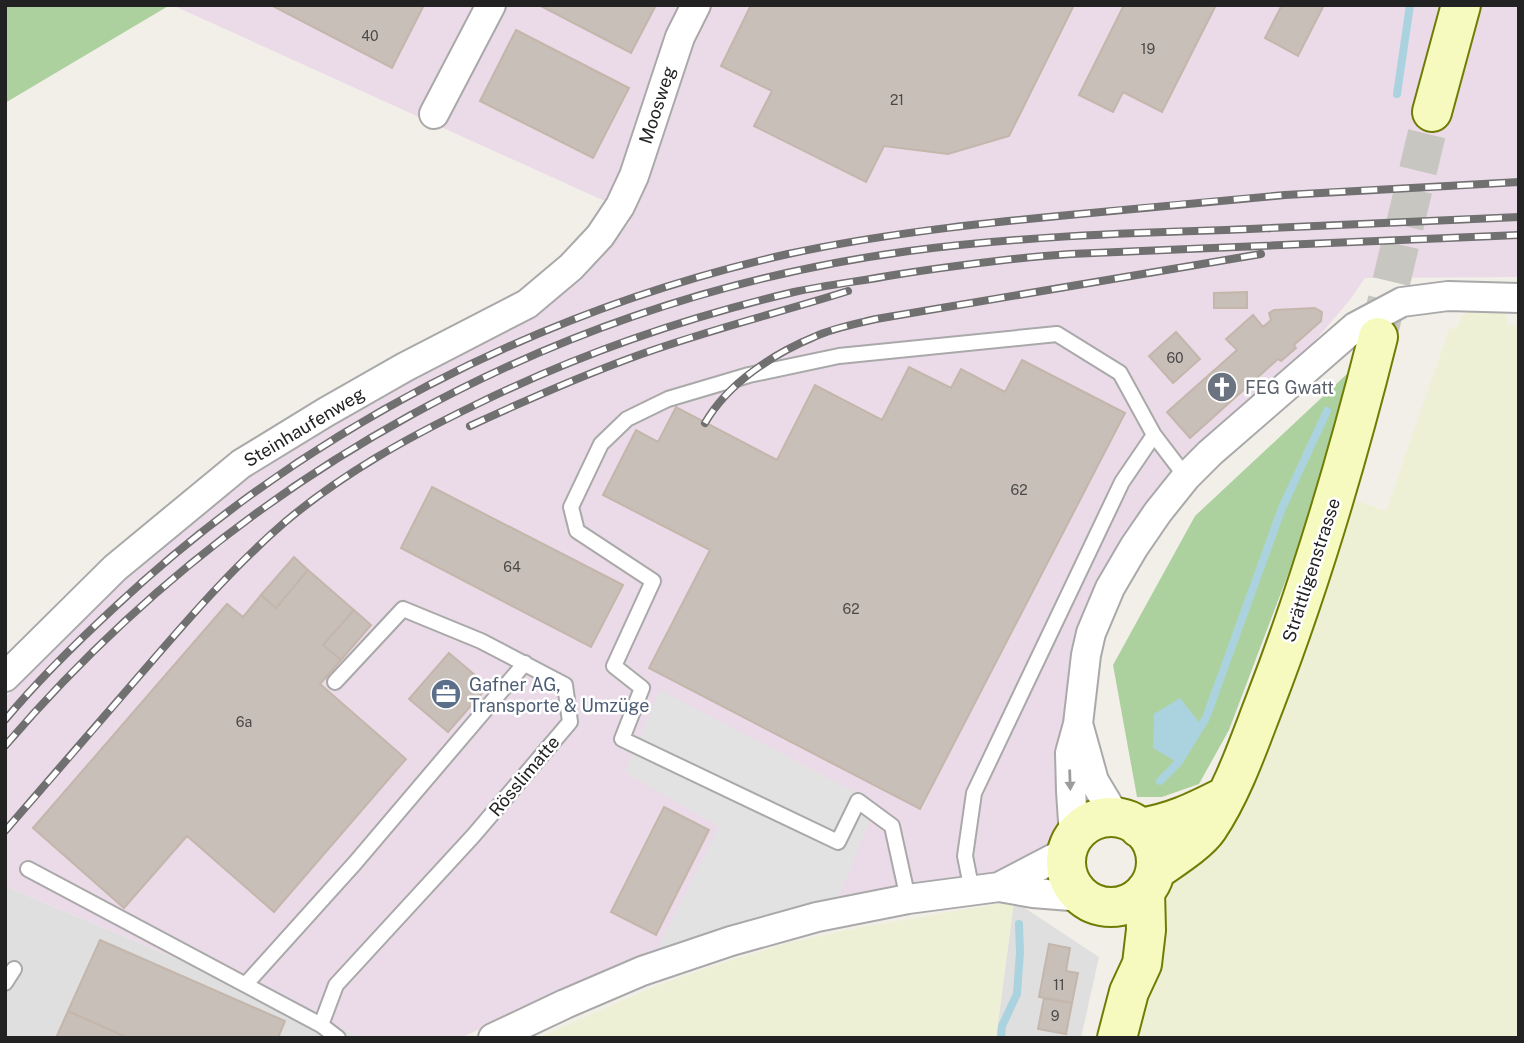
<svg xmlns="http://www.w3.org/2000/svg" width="1524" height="1043" font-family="'Public Sans',sans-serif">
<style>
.residential{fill:#e0dfdf}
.industrial{fill:#ebdbe8}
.farmland{fill:#eef0d5}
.forest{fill:#add19e}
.parking{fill:#e2e2e2}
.water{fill:#aad3df}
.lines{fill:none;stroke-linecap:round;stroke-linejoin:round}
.stream{stroke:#aad3df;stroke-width:8}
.building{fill:#c7bfb8;stroke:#c4b6ab;stroke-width:2}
.secondary-tunnel{stroke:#c8c6c1;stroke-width:38;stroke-dasharray:38 19;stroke-linecap:butt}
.service-casing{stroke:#a9a9a9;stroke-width:18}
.minor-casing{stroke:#a9a9a9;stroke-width:32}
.secondary-casing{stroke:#707d05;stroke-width:42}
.service{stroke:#fff;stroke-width:14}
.minor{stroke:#fff;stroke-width:28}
.secondary{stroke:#f7fabf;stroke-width:38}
.rail-casing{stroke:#707070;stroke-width:8}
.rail{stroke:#fff;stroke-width:5;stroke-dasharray:16;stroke-linecap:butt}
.oneway{fill:#9c9c9c}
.labels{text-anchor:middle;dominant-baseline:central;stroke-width:5;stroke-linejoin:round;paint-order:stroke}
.number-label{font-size:14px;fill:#4b4948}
.street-label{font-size:18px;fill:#222;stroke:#fff}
.worship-label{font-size:18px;fill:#5b616d;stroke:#fff;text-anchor:start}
.service-label{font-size:18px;fill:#4e5e75;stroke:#fff;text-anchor:start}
</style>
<rect width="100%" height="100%" fill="#f2efe9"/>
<path class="residential" d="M5,886L363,1038H5Z
M1014,901L1099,957L1081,1038H996Z"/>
<path class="industrial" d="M172,5H1519V277L1365,278L1349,301L1313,343L1288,368L1089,607L1068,683L1058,794L1060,807L1059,820L1055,833L1047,845L1037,855L994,874L871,891L640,956L460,1038H363L5,886V698L53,645L153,552L257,470L369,398L505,332L549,305L586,275L630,222L620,206L598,198Z"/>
<path class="farmland" d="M1468,312H1506L1507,325H1519V1038H1135L1161,891L1284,702L1355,500L1386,511L1449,329L1457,328L1461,318L1464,314Z
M1014,901L996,1038H537L658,985L719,964L784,944L851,929Z"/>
<path class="forest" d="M5,5H170L5,103Z
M1348,373L1312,511L1229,730L1199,784L1162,797H1137L1113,665L1195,516Z"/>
<path class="parking" d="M660,690L876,803L840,895L657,949L719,827L625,772Z"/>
<path class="water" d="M1180,698L1202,726L1178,763L1153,748L1154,714Z"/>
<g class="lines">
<path class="stream" d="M1397,94L1410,5
M1160,781L1178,763L1206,718L1282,508L1327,411
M1001,1038L1002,1026L1017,994L1020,952L1019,924"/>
</g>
<path class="building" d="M271,5H424L392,68Z
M539,5H656L631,53Z
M751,5H1074L1009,136L948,154L884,146L866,182L754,126L772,91L721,66Z
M1124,5H1216L1162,112L1123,92L1113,112L1079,95Z
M1282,5H1324L1298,56L1265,38Z
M516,30L629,88L593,158L480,101Z
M1247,292V308H1214V293Z
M1315,308L1322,312L1321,321L1294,345L1296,348L1281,361L1278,359L1190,438L1167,412L1237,350L1226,339L1253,315L1263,327L1271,320L1269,313L1274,310Z
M1176,332L1200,359L1173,383L1149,356Z
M1022,360L1125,413L920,809L649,668L710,550L603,495L636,430L658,442L676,407L777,460L815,385L882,420L909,367L951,388L961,369L1005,392Z
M432,487L623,585L591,647L401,548Z
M294,557L308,570L276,608L261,595Z
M308,570L354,610L323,645L341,660L320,684L406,759L274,912L187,836L124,908L33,828L227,604L243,617L261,595L276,608Z
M354,610L371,625L341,660L323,645Z
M449,653L488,686L448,732L409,699Z
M664,807L709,830L656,935L611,912Z
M100,940L285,1021L278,1038H128L68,1011Z
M1049,944L1070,948L1066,971L1078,973L1072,1003L1039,997Z
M1044,998L1072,1003L1066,1034L1038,1029Z
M68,1011L128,1038H56Z"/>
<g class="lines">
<path class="secondary-tunnel" d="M1378,337L1432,112"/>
<g class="service-casing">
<path id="service" d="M335,682L403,609L481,641L565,685L570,722L474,835L336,985L321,1025L338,1038
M28,869L321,1025
M972,891L965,856L974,793L1122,482L1154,435
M908,899L892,826L858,801L838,842L622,739L642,688L614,666L653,581L577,531L571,507L601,444L627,419L668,399L749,375L839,356L1057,334L1120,373L1154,435L1186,477
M5,983L14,969
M246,984L355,863L525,663"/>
</g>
<g class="minor-casing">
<path id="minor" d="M434,114L491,5
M5,677L115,568L241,464L326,412L405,367L527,304L571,267L600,236L620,206L634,176L680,37L696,5
M1079,727L1094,781L1109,806L1121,819
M1074,837L1071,791L1070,753L1078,724L1086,655L1091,633L1110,588L1134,547L1158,512L1186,477L1210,453L1355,327L1402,302L1448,296L1519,298
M999,887L1068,851
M493,1038L565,1004L642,971L731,941L817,917L908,899L999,887L1033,893L1083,897"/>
</g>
<g class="secondary-casing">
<path id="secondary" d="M1432,112L1461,5
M1066 862a45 45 0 1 1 90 0a45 45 0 1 1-90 0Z
M1139,828C1173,823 1196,811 1226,796
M1155,871C1170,860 1198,843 1208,828C1233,791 1249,743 1265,702C1311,583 1347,461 1378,337
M1117,1038L1129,992L1142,964L1146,930L1145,891"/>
</g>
<use href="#service" class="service"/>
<use href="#minor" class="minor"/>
<use href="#secondary" class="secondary"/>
<g class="rail-casing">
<path id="rail" d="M705,423C728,383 773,354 814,337C833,328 855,324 876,319L1261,254
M470,426C522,402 574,379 628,359C700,332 775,314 848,291
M5,720C39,679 77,642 116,606C303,431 538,310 788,254C881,234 975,224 1069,215C1141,208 1213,201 1285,195C1363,190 1441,187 1519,182
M5,746C237,475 555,299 909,251C1014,237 1121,233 1226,230C1324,226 1421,221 1519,217
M5,831C52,777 99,723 146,668C190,617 234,566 285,522C342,474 407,438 473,406C576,355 683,318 794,292C827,285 861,281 894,275C953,266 1011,258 1070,254L1519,235"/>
</g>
<use href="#rail" class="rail"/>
</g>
<defs><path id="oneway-solid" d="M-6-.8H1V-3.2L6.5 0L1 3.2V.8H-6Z" transform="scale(1.75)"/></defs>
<use class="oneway" href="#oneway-solid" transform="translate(1070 780) rotate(88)"/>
<defs>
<g id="church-disc" transform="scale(1.575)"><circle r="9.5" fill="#6b7280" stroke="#fff"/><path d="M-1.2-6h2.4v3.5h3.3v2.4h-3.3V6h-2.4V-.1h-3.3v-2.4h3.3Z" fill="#fff"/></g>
<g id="office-disc" transform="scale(1.575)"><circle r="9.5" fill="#5c6f8a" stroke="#fff"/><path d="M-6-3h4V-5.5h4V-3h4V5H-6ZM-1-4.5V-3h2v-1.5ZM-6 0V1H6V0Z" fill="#fff"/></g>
</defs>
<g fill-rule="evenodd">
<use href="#church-disc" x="1222" y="387"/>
<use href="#office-disc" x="446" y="694"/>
</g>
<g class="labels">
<g class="number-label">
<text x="370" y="36">40</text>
<text x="1148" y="49">19</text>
<text x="897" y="100">21</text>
<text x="1175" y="358">60</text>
<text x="1019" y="490">62</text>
<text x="512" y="567">64</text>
<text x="851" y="609">62</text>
<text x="244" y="722">6a</text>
<text x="1059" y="985">11</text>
<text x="1055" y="1016">9</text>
</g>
<g class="street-label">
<text transform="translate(657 105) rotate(-72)">Moosweg</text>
<text transform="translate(304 427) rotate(-31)">Steinhaufenweg</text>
<text transform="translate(1311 570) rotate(-72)">Strättligenstrasse</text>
<text transform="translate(524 776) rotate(-50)">Rösslimatte</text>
</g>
<g class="worship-label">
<text x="1245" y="387">FEG Gwatt</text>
</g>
<g class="service-label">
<text x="469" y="684">Gafner AG,<tspan x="469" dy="21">Transporte &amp; Umzüge</tspan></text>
</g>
</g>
<rect width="1524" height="1043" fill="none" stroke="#222222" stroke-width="14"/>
</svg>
